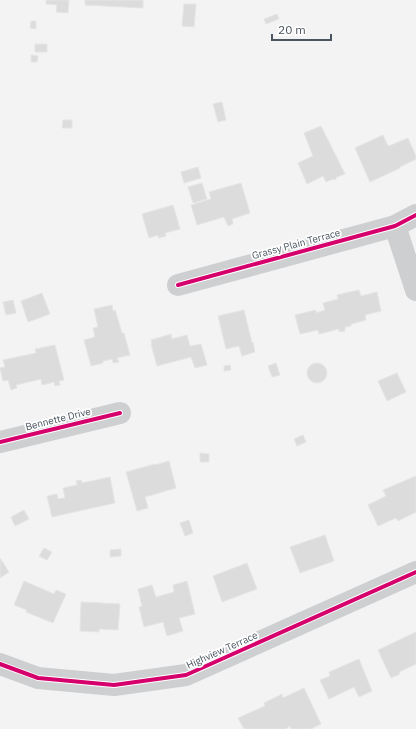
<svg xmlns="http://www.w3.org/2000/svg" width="416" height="729" font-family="'IBM Plex Sans',sans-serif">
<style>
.building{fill:#dcdcdd;stroke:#e4e5e6}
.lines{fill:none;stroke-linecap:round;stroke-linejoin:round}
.minor{stroke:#cdcfd1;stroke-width:22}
.cycleway-casing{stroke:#fff;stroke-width:6}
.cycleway{stroke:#d6006c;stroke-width:4}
.labels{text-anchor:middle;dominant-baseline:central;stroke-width:3.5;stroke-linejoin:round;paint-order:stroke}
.street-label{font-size:10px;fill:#4a5560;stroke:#fff}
</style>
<rect width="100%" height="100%" fill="#f3f3f3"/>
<path class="building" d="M46,0H69L68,13L56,12L57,5L46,4Z
M85,0H143V8L85,5Z
M184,4H196L194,27L182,26Z
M277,14L279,19L266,24L264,19Z
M31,21H36V29L30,28Z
M35,44H47V52H35Z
M31,55L38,56L37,62H31Z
M222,102L226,120L218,122L213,104Z
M63,120H72V128H62Z
M321,126L345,174L337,177L335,180L333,179L326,182L323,176L307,184L298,163L313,156L304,133Z
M383,135L388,146L389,145V146L408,138L416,156V159L400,167V168L370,182L355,148Z
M198,167L201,178L184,183L181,172Z
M202,183L207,199L193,203L188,187Z
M241,183L250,213L232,219L233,224L228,226L224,217L197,225L191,205L211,199L209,192Z
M173,205L180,229L165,233L166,236L158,238V235L149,238L142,214Z
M359,290L361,296L377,292L381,311L365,315L366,320L351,324V326L345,327V331L339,332V329L319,334L318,330L300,334L295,315L316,310V313L325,310L323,303L338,299L337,295Z
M42,293L50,314L28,322L21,301Z
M13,300L16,313L6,315L3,302Z
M112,305L113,311L115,310L122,333H124L130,355L117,358L119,362L113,363L112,359L103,361V363L91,366L84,340L95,337L93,328L98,327L94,309Z
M244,310L252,343L253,342L255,352L242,356L239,346L226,349L218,316Z
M171,334L172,339L187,335L190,346L201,344L207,365L195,368L191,357L157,366L151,344H152L151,340Z
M55,345L64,380L59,381L60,385L55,386L54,382L42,385L41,379L16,385L17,388L11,390L8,380L3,381L0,368L5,367L3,360L36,353L35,349Z
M307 373a10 10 0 1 1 20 0a10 10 0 1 1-20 0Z
M276,363L280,375L272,377L268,366Z
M230,365L231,370L224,371V366Z
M397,373L406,392L387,401L378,381Z
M303,435L306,442L297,446L294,439Z
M200,453L209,454V462H200Z
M169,461L176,488L145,497L148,508L137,511L126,472L155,464V465Z
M416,476V512L398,521L396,518L378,526L368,505L386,496L383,490Z
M110,477L115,503L52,517L47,496L57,494L58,499L65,498L63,488L77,485L76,481L81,480L82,483Z
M24,510L29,519L15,526L11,517Z
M189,520L193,533L185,536L180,523Z
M325,535L334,561L300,573L290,547Z
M44,548L52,552L47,560L39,556Z
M121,549V556L110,557V550Z
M0,558L9,572L0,578Z
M247,563L257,589L222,602L213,576Z
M24,581L54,594L56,590L66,594L53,623L26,612L27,610L14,605Z
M187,581L195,614L179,618L183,631L167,636L163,622L144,627L139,607L142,606L138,589L152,585L156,597L174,592L173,585Z
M81,602L120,604L118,630L99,629V632L80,631Z
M416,632V664L399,672L400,674L391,678L378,650Z
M359,659L372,691L359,697L354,687L329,699L320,680L330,676L329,672Z
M304,688L321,724L311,729H291L290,726L286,729H244L238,718L265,706L264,703L282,694L283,698Z"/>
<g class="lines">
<path class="minor" d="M395,226L416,290
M178,285L395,226L416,215
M0,442L120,413
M0,664L38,678L114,685L186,675L416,572"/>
<g class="cycleway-casing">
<path id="cycleway" d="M178,285L395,226L416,215
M0,442L120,413
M0,664L38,678L114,685L186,675L416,572"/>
</g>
<use href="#cycleway" class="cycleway"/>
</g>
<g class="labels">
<g class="street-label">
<text transform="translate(296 244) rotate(-15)">Grassy Plain Terrace</text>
<text transform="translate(58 419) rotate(-14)">Bennette Drive</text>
<text transform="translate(222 650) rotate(-24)">Highview Terrace</text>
</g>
</g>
<path d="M272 34v6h59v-6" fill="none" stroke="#4a5560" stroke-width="2"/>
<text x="278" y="34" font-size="12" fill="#4a5560" stroke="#ffffff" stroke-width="3" paint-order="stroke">20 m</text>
</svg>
